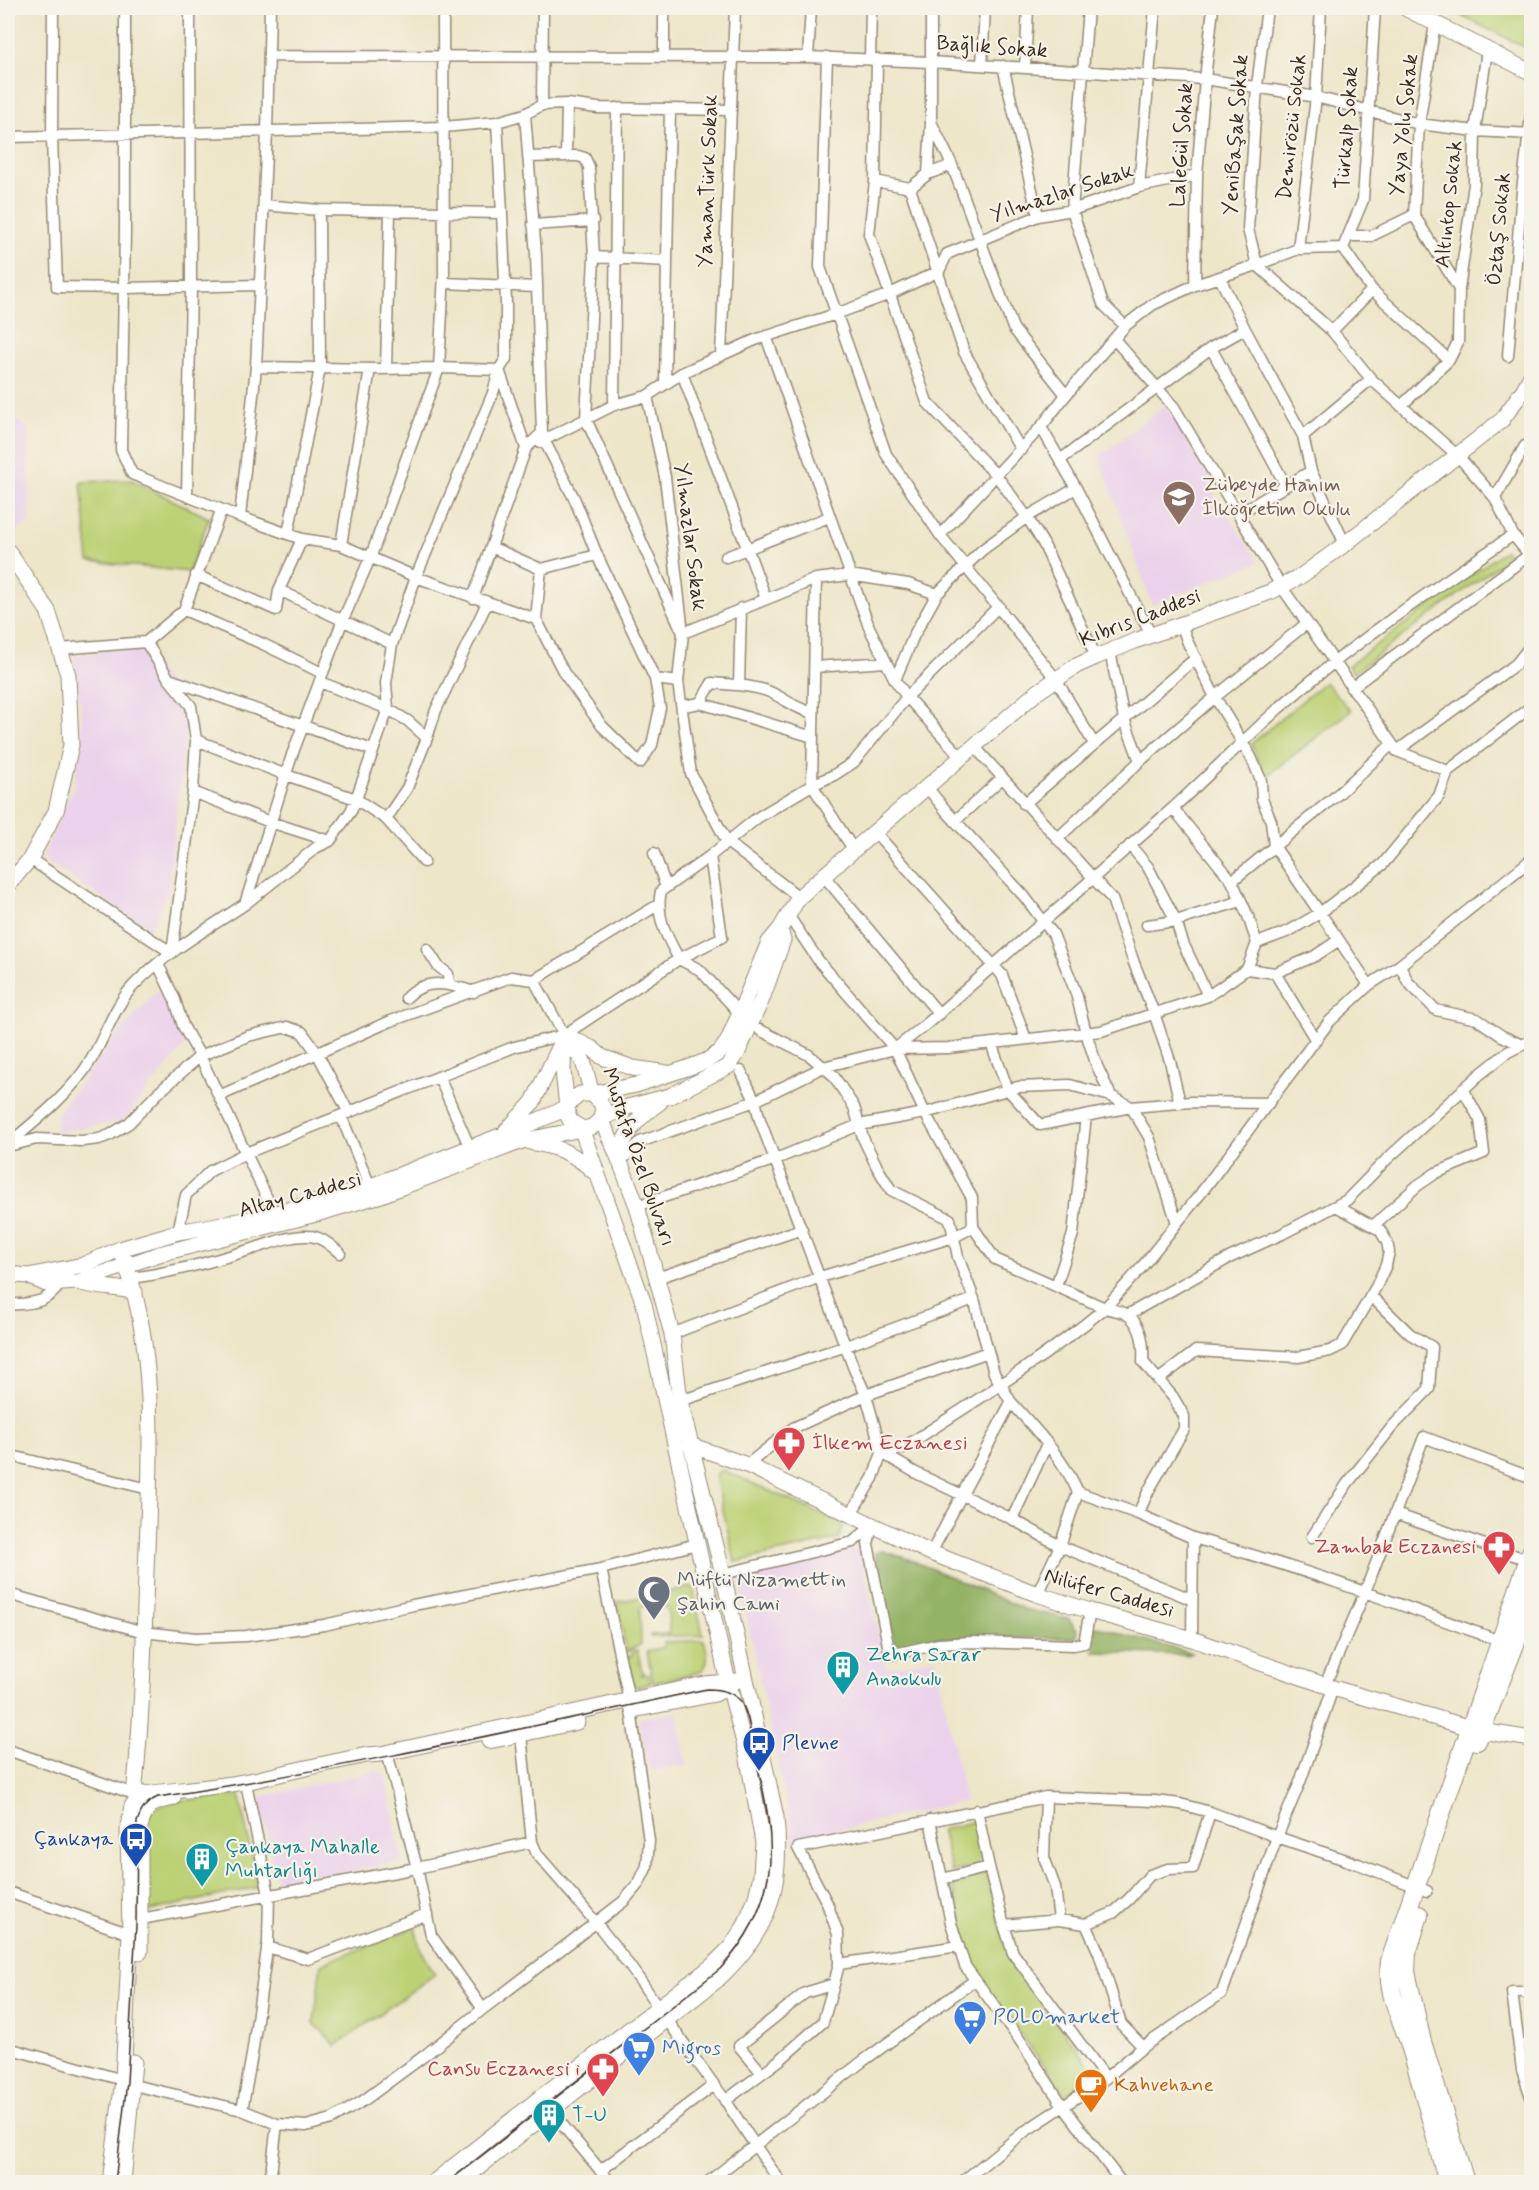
<svg xmlns="http://www.w3.org/2000/svg" width="1539" height="2190" font-family="Mynerve,sans-serif">
<style>
.built{fill:#ebd1eb}
.green{fill:#bcd174;stroke:#7c7e49;stroke-width:1.5}
.forest{fill:#95b366;stroke:#686e42;stroke-width:1.5}
.lines{fill:none;stroke-linecap:round;stroke-linejoin:round}
.street-casing{stroke:#948874;stroke-width:13}
.secondary-casing{stroke:#948874;stroke-width:17}
.primary-casing{stroke:#948874;stroke-width:20}
.street{stroke:#fff;stroke-width:10}
.secondary{stroke:#fff;stroke-width:15}
.primary{stroke:#fff;stroke-width:18}
.tram{stroke:#3b2a1e;stroke-width:1.5}
.labels{text-anchor:middle;dominant-baseline:central;stroke-width:4.5;stroke-linejoin:round;paint-order:stroke}
.street-label{font-size:21px;fill:#3b2a1e;stroke:#f7f3e8}
.education-label{font-size:21px;fill:#785e54;stroke:#f7f3e8;text-anchor:start}
.health-label{font-size:21px;fill:#be3a42;stroke:#f7f3e8;text-anchor:end}
.worship-label{font-size:21px;fill:#5b616d;stroke:#f7f3e8;text-anchor:start}
.culture-label{font-size:21px;fill:#0d838f;stroke:#f7f3e8;text-anchor:start}
.transit-label{font-size:21px;fill:#164399;stroke:#f7f3e8;text-anchor:start}
.shop-label{font-size:21px;fill:#366cbe;stroke:#f7f3e8;text-anchor:start}
.food-label{font-size:21px;fill:#c56008;stroke:#f7f3e8;text-anchor:start}
</style>
<rect width="100%" height="100%" fill="#f7f3e8"/>
<filter id="ink" filterUnits="userSpaceOnUse"><feTurbulence type="fractalNoise" baseFrequency=".0167" numOctaves="2"/><feDisplacementMap in="SourceGraphic" scale="12" xChannelSelector="R" yChannelSelector="G"/><feConvolveMatrix kernelMatrix="1 2 1 2 8 2 1 2 1" color-interpolation-filters="sRGB"/></filter>
<filter id="wash" filterUnits="userSpaceOnUse"><feTurbulence type="fractalNoise" baseFrequency=".008" numOctaves="4" result="noise"/><feDisplacementMap in="SourceGraphic" scale="24" xChannelSelector="R" yChannelSelector="G"/><feGaussianBlur stdDeviation="1.35" result="paint"/><feColorMatrix in="noise" values="0 0 0 0 0 0 0 0 0 0 0 0 0 0 0 0 0 1.4 0 .05"/><feComposite in="paint" operator="in"/></filter>
<g filter="url(#wash)">
<rect width="100%" height="100%" fill="#ede6c9"/>
<path class="built" d="M1166,405L1215,487L1211,490L1259,562L1152,605L1099,456Z
M8,411L28,430L30,521L9,537Z
M139,645L169,683L186,724L168,891L150,930L42,858L75,784L82,719L74,656Z
M159,989L185,1045L122,1122L55,1132L58,1112L113,1040Z
M859,1548L886,1668L935,1658L965,1801L850,1827L795,1844L738,1577Z
M677,1712L687,1765L650,1771L638,1719Z
M377,1771L386,1777L402,1861L277,1885L260,1797Z
M1521,2005L1531,2006V2063H1526Z"/>
<path class="green" d="M1445,8H1531V50Z
M132,480L209,518L189,572L89,561L81,482Z
M1505,550L1509,557L1353,673L1348,666Z
M1325,682L1351,711L1265,777L1251,744Z
M723,1470L843,1524L839,1539L735,1562L716,1480L717,1473Z
M693,1587L703,1635L651,1637L650,1635L669,1634L668,1607H640L641,1644L627,1652L616,1602Z
M704,1640C707,1652 711,1663 700,1672L653,1683L647,1651L664,1647V1642Z
M637,1650L642,1671L644,1673L640,1675H649L650,1684L638,1687L633,1685L627,1657L632,1656V1652Z
M239,1794L258,1887L145,1912L144,1827L151,1809L170,1802Z
M976,1821L986,1864L951,1872L941,1830Z
M987,1872L1009,1959L1097,2075L1066,2095L980,1980L970,1962L952,1881Z
M415,1927L420,1948L435,1974L336,2046L314,2023L321,1964Z"/>
<path class="forest" d="M879,1550L909,1559L1024,1609L1069,1619L1077,1630V1636L1071,1638H937L895,1645L875,1554Z
M1095,1626L1191,1653L1186,1655L1094,1652Z"/>
</g>
<g filter="url(#ink)">
<g class="lines">
<g class="street-casing">
<path id="street" d="M53,8L52,137L57,287L124,288L260,285
M125,8V231L121,450L132,474L240,517L302,539L341,545L416,577L536,619
M664,8V56
M1088,8L1072,210L1103,304L1125,326
M1435,24L1419,124L1414,215L1459,289
M269,56L808,57L930,62L1205,79L1316,97L1419,124L1475,131L1532,134
M808,57L811,8
M827,57L820,267L886,454L940,535L1041,427L1066,395L1125,326L1152,305L1195,285L1257,265L1298,249L1343,248
M870,59L871,8
M877,59L875,181L869,234L927,402L996,475L1027,517L1043,543L1096,657
M982,65L985,8
M1003,66L1038,216
M1025,68L1028,8
M542,105L543,8
M932,124L952,165
M8,137L444,127L497,122L525,114L542,105L567,104L598,108L731,110
M528,157L566,156
M928,174L931,123V8
M875,181L910,188L928,174L952,165L1013,328L1066,395
M1139,187L1155,8
M910,188L964,352L1021,450
M264,205L319,210
M533,225L593,221
M1348,236H1371L1414,215
M1343,248L1363,200L1375,8
M1343,248L1372,290L1449,360L1401,406
M1298,249L1316,97L1321,8
M594,257L667,261L665,384
M667,261L670,109
M1257,265L1332,331L1371,379L1458,456L1495,498L1513,535C1433,589 1352,644 1279,708C1243,741 1209,775 1173,808L1232,881L1248,916L1257,943L1247,969L1275,973L1315,1039
M1257,265L1248,229L1257,86L1267,8
M1220,278L1245,329L1303,436L1311,471L1238,514
M444,283L537,287
M1195,285L1197,175L1205,79L1213,8
M1332,331L1372,290
M766,336L869,627L895,680L907,697L961,757
M1114,339L1174,407L1281,586L1397,751L1448,771L1532,706
M1211,348L1285,484
M721,356L735,8
M1508,356L1522,191L1532,106
M1449,360L1458,342L1459,289L1474,184L1475,131L1487,51
M256,367L377,369L439,368L499,370L526,448
M386,369L390,212
M682,373L766,599
M614,405L617,108
M1303,436L1371,379
M544,440L575,500L597,555L655,679L678,682L683,633L586,419L594,257L589,167L585,158L578,156H566L567,104
M540,442L614,405L647,396
M1060,460L1211,348L1245,329
M1311,471L1345,544
M1076,488L1151,635
M187,496L191,287L190,8
M1495,498L1525,446L1532,448
M240,517L256,367L267,132L270,8
M288,534L320,368L319,210L502,213L497,122
M940,535L1056,679L1094,744
M1513,535L1532,558
M302,539L279,590L392,644L416,577L493,393L499,370L506,359V303L502,213
M341,545L370,369
M491,547L541,569
M597,555L541,569L536,619L564,673L602,726L640,763L652,745L660,708L655,679
M726,557L829,517
M196,575L276,610L279,590
M816,579L849,575L908,584L937,594L982,550L1027,517L1076,488L1041,427
M473,598L526,448L542,433L536,255L525,114
M184,610L263,644L322,673
M1181,624L1188,643L1215,697L1251,757L1261,780L1262,799L1271,821L1274,846L1320,913L1383,864L1439,796L1448,771
M146,642L169,679L372,750
M392,644L386,683L388,709L356,799L351,811L330,841L317,847L245,904L292,755L342,622L371,556L439,368L444,274L443,8
M60,649L146,642L184,610L221,511
M815,667L886,662
M895,680L914,635L937,594
M678,682L691,774L727,842L799,897
M739,685L741,608
M1351,688L1529,555L1532,551
M700,703L712,683C731,685 757,685 774,694C790,702 794,708 813,713
M683,706L700,703L813,737
M427,738L436,710L487,603
M196,740L286,775L356,799L386,819L407,788L427,738L408,721L388,709L320,682
M974,746L1112,899L1134,963L1154,1013L1170,1061L1180,1103
M1397,751L1516,664L1532,644
M1140,761L1215,697L1306,624
M926,786L947,812L1024,896L1053,934L1076,993L1086,1033L1097,1066L1111,1096L1131,1107L1040,1125L1008,1090L991,1043
M193,792L270,822L330,841
M1024,804L1196,658
M1173,808L929,1022L895,1049L948,1048L1101,1031L1208,996L1247,969
M386,819L424,862
M955,821L1002,778
M874,831L1002,975L1026,1039
M1057,839L1140,761L1124,719L1110,651
M1130,845L1148,867L1176,921L1183,943L1208,996
M853,849L812,785L834,775L854,762L907,697L999,606
M654,853L666,887
M30,859L172,953L193,792L196,740L191,706L169,679
M824,876L939,1014
M1232,881L1336,796L1392,744
M1147,925L1176,921L1241,901
M1339,940L1369,985
M1257,943L1289,931L1320,913L1339,940L1315,956L1275,973
M427,949L438,966L448,974L449,983
M158,964L175,1000L183,1026L200,1056L274,1213
M534,980L658,905
M406,998C425,977 451,984 474,992
M740,1014L700,970L679,959L722,937L710,856L757,818L812,785L816,579L683,633L665,477L647,396L682,373L755,340L836,314L890,294L939,271L947,254L1038,216L1072,210L1139,187L1197,175
M760,1030L809,1055L833,1075L854,1107L863,1138L877,1167L891,1190L950,1219L958,1257L974,1299L994,1373L1011,1402L931,1553
M1522,1045L1502,1036L1477,1019L1436,1010L1408,982L1400,965L1532,859
M741,1071L755,1101L760,1120L854,1369L866,1395L882,1453L901,1449C971,1404 1041,1361 1105,1308C1112,1310 1124,1311 1129,1316C1143,1327 1144,1346 1143,1362L1173,1397L1184,1416V1429L1149,1490L1138,1514
M439,1077L470,1148
M219,1096L391,1021L511,977L534,980L564,1035
M341,1116L370,1186
M8,1144C36,1121 72,1092 91,1060C106,1035 114,1006 134,985C166,952 208,929 245,904
M8,1146L37,1139L82,1141L99,1139L110,1135L129,1123L157,1094L200,1056L248,1036L287,1027L302,1032L317,1053L349,1113
M620,1162L640,1142L755,1101L823,1067L895,1049
M637,1206L776,1159L859,1125L925,1113L1018,1087L1070,1085L1111,1096
M1177,1223L1149,1137L1131,1107L1191,1102L1269,1103
M1373,1226L1417,1186L1436,1173L1484,1153L1480,1120L1463,1089
M973,1227L995,1259L1105,1308L1141,1268L1201,1193L1329,1022L1369,985L1400,965
M178,1232L186,1195L210,1171L246,1153L514,1047L564,1035L679,959C667,937 655,917 661,891L710,856
M131,1278C171,1273 211,1262 249,1250C267,1245 289,1235 308,1236C321,1236 331,1246 340,1253
M657,1278L802,1229
M1056,1286L1073,1234L1086,1116
M8,1305C30,1303 46,1305 60,1284
M1129,1314L1229,1258L1282,1234L1347,1200L1386,1160L1479,1075L1508,1052L1532,1040
M672,1334L820,1277L954,1237L973,1227L972,1198L925,1113L895,1049L818,960L788,915
M1158,1380L1196,1351L1298,1357L1330,1351L1342,1345L1376,1287L1386,1265L1389,1252L1387,1242L1380,1230L1336,1206
M680,1401L846,1346L974,1299
M1011,1402C1036,1430 1063,1458 1078,1492L1138,1514L1193,1538L1192,1639
M8,1455L149,1489
M747,1465L793,1428L866,1395L988,1352
M1395,1514L1528,1560
M850,1515L873,1478L882,1453L916,1473L1012,1519L1060,1546L1191,1599
M1012,1519L1047,1444
M1312,1537L1347,1484L1392,1427L1429,1389L1432,1347L1410,1334L1371,1296
M1193,1538C1297,1566 1399,1604 1500,1641
M601,1569L629,1700
M723,1574L853,1542L872,1526L868,1544L890,1655L939,1644L971,1642L1074,1645L1084,1643L1090,1611
M8,1594L144,1632L195,1638L246,1636L324,1625L413,1605L601,1569L697,1544
M1037,1594L1060,1546L1078,1492
M1325,1685L1365,1592L1424,1437L1532,1478
M521,1735L532,1842L537,1854C579,1902 621,1950 656,2004C678,2036 702,2068 725,2100C744,2128 761,2156 781,2182
M8,1750L134,1794
M389,1760L417,1868L431,1935L483,2009
M1046,1797L1044,1857L1055,1887L1059,1920
M977,1810L989,1867
M1210,1812L1193,1868L1168,1869L1150,1875L1129,1899L1113,1913L1086,1924L1099,1953L1121,2024L1143,2047L1222,1993L1277,1837L1300,1782L1333,1688
M930,1820L942,1879L989,1867L1004,1925L1059,1920L1086,1924
M942,1879L951,1923L965,1966L1019,2039L1063,2106L1121,2182
M8,1892L130,1934L141,1919L417,1868L532,1842
M1004,1925L1013,1953L1106,2078
M267,1947L308,1959L427,1914
M839,1964L959,1946
M1532,1992H1512L1522,2070L1532,2100
M8,2048L123,2080L133,2085L242,2110L277,2124L306,2126L332,2119L363,2101L424,2056L483,2009L624,1901L639,1883L647,1866L649,1841L631,1710
M762,2073L739,2046L805,1993L834,1984
M725,2101L781,2059L823,2022L834,1984L839,1964L838,1934L827,1903L798,1848L1046,1797L1155,1801L1180,1804L1210,1812L1277,1837L1358,1864L1427,1891
M242,2110L252,2055L268,1942L269,1895L247,1788
M550,2110L610,2182
M600,2171L714,2085
M270,2182L277,2124
M708,2182L863,2061L975,1980
M962,2182L1024,2132L1106,2078L1143,2047"/>
</g>
<g class="secondary-casing">
<path id="secondary" d="M1405,8L1532,73
M8,551L48,611L68,675L71,745L56,811L30,859L8,885
M567,1036L593,1049L602,1057L633,1068L667,1073
M506,1131L533,1102L560,1046
M530,1142C556,1146 576,1154 594,1172
M617,1154C629,1129 637,1118 660,1102
M123,1256C159,1352 150,1470 146,1572C144,1646 142,1720 134,1794L143,1804
M8,1274L28,1276L46,1284L78,1282L159,1254L316,1214L381,1195L522,1141L592,1127L601,1119L624,1108L670,1096L729,1066L737,1054L762,999L783,940L780,929
M28,1276L83,1265L120,1249L178,1232L261,1217L358,1191L513,1131L560,1111L580,1094H592L636,1085L693,1066L706,1061L720,1052L728,1041L769,942L780,929L799,897L1036,693L1076,666L1096,657L1135,641L1270,592L1301,576L1345,544L1502,420L1524,389L1532,374
M78,1282C97,1288 116,1287 135,1292
M690,1445L747,1465L931,1553L1037,1594L1090,1611L1192,1639L1333,1688L1481,1731L1532,1739
M633,1710L715,1694L722,1690L728,1682
M489,1741L577,1722
M140,1952V1827C146,1805 151,1802 173,1798
M110,2182L123,2080L130,1934L128,1827L132,1806L144,1794C185,1789 227,1787 267,1777C300,1769 333,1762 367,1755L381,1754L705,1684L736,1681
M123,2182L134,2062
M434,2182L545,2094L711,1967L730,1948L744,1927L756,1898L761,1875L763,1842L747,1754L728,1682L644,1304L581,1128L571,1122L568,1116L563,1071L564,1035
M460,2182L717,1980C770,1931 783,1888 776,1817L723,1574L680,1401L672,1334L637,1206L617,1154L601,1119L603,1107L600,1102L592,1094L583,1061L564,1035"/>
</g>
<g class="primary-casing">
<path id="primary" d="M1477,1741L1532,1601
M1419,1915L1407,1953L1406,1972L1422,2042L1465,2182
M1448,2182C1435,2137 1424,2090 1410,2045C1401,2017 1386,1992 1390,1961L1532,1550"/>
</g>
<use href="#street" class="street"/>
<use href="#secondary" class="secondary"/>
<use href="#primary" class="primary"/>
<path class="tram" d="M115,2182L127,2082L136,1925L137,1822C141,1810 146,1802 158,1797C343,1769 524,1728 707,1689C719,1689 732,1691 740,1701C749,1713 750,1731 753,1745C762,1787 776,1833 768,1877C762,1913 745,1942 720,1969L448,2182"/>
</g>
</g>
<defs>
<g id="school-pin" transform="scale(1.725)"><path d="M0 17L-7.5 6A9.5 9.5 0 1 1 7.5 6Z" fill="#8d6e63" stroke="#f7f3e8"/><path d="M0-5L7-2L0 1L-7-2ZM-4 1L0 2.5L4 1V4Q0 6-4 4Z" fill="#fff"/></g>
<g id="pharmacy-pin" transform="scale(1.725)"><path d="M0 17L-7.5 6A9.5 9.5 0 1 1 7.5 6Z" fill="#e0444e" stroke="#f7f3e8"/><path d="M-2-6h4v4h4v4h-4v4h-4v-4h-4v-4h4Z" fill="#fff"/></g>
<g id="mosque-pin" transform="scale(1.725)"><path d="M0 17L-7.5 6A9.5 9.5 0 1 1 7.5 6Z" fill="#6b7280" stroke="#f7f3e8"/><path d="M3.5-4.9A6 6 0 1 0 3.5 4.9A5 5 0 1 1 3.5-4.9Z" fill="#fff"/></g>
<g id="building-pin" transform="scale(1.725)"><path d="M0 17L-7.5 6A9.5 9.5 0 1 1 7.5 6Z" fill="#0f9aa8" stroke="#f7f3e8"/><path d="M-4-6H4V6H1V3H-1V6H-4ZM-2.5-4.3h1.7v1.8h-1.7ZM.8-4.3h1.7v1.8H.8ZM-2.5-1h1.7V.8h-1.7ZM.8-1h1.7V.8H.8Z" fill="#fff"/></g>
<g id="bus-pin" transform="scale(1.725)"><path d="M0 17L-7.5 6A9.5 9.5 0 1 1 7.5 6Z" fill="#1a4fb4" stroke="#f7f3e8"/><path d="M-5-6H5V4H4V6H2V4H-2V6H-4V4H-5ZM-3.5-4V0h7V-4ZM-3.5 1.2v1.5H-2V1.2ZM2 1.2v1.5H3.5V1.2Z" fill="#fff"/></g>
<g id="supermarket-pin" transform="scale(1.725)"><path d="M0 17L-7.5 6A9.5 9.5 0 1 1 7.5 6Z" fill="#3f7fe0" stroke="#f7f3e8"/><path d="M-6-5.5h2.5l.6 2H6L4.5 2H-2.5L-4.4-4H-6ZM-1.5 3.2a1.3 1.3 0 1 0 .1 0ZM3 3.2a1.3 1.3 0 1 0 .1 0Z" fill="#fff"/></g>
<g id="cafe-pin" transform="scale(1.725)"><path d="M0 17L-7.5 6A9.5 9.5 0 1 1 7.5 6Z" fill="#e8710a" stroke="#f7f3e8"/><path d="M-5.5-4.5H6V0H3Q3 3.5 0 3.5H-2.5Q-5.5 3.5-5.5 0ZM3-3.2v2h1.7v-2ZM-6 4.5H4V6H-6Z" fill="#fff"/></g>
</defs>
<g fill-rule="evenodd">
<use href="#school-pin" x="1179" y="497"/>
<use href="#pharmacy-pin" x="789" y="1443"/>
<use href="#pharmacy-pin" x="1499" y="1547"/>
<use href="#mosque-pin" x="654" y="1592"/>
<use href="#building-pin" x="843" y="1667"/>
<use href="#bus-pin" x="759" y="1743"/>
<use href="#bus-pin" x="136" y="1839"/>
<use href="#building-pin" x="202" y="1859"/>
<use href="#supermarket-pin" x="970" y="2017"/>
<use href="#supermarket-pin" x="639" y="2048"/>
<use href="#pharmacy-pin" x="603" y="2069"/>
<use href="#cafe-pin" x="1091" y="2085"/>
<use href="#building-pin" x="549" y="2115"/>
</g>
<g class="labels">
<g class="street-label">
<text transform="translate(992 47) rotate(4)">Bağlık Sokak</text>
<text transform="translate(1404 125) rotate(-84)">Yaya Yolu Sokak</text>
<text transform="translate(1292 127) rotate(-84)">Demirözü Sokak</text>
<text transform="translate(1347 128) rotate(-86)">Türkalp Sokak</text>
<text transform="translate(1236 135) rotate(-86)">YeniBaşak Sokak</text>
<text transform="translate(1182 145) rotate(-86)">LaleGül Sokak</text>
<text transform="translate(708 181) rotate(-88)">YamanTürk Sokak</text>
<text transform="translate(1062 193) rotate(-18)">Yılmazlar Sokak</text>
<text transform="translate(1449 204) rotate(-84)">Altıntop Sokak</text>
<text transform="translate(1499 229) rotate(-85)">Öztaş Sokak</text>
<text transform="translate(690 537) rotate(83)">Yılmazlar Sokak</text>
<text transform="translate(1140 618) rotate(-21)">Kıbrıs Caddesi</text>
<text transform="translate(638 1157) rotate(71)">Mustafa Özel Bulvarı</text>
<text transform="translate(300 1195) rotate(-15)">Altay Caddesi</text>
<text transform="translate(1109 1593) rotate(16)">Nilüfer Caddesi</text>
</g>
<g class="education-label">
<text x="1202" y="485">Zübeyde Hanım<tspan x="1202" dy="24">İlköğretim Okulu</tspan></text>
</g>
<g class="health-label">
<text x="812" y="1443" text-anchor="start">İlkem Eczanesi</text>
<text x="1476" y="1547">Zambak Eczanesi</text>
<text x="580" y="2069">Cansu Eczanesi i</text>
</g>
<g class="worship-label">
<text x="677" y="1580">Müftü Nizamettin<tspan x="677" dy="24">Şahin Cami</tspan></text>
</g>
<g class="culture-label">
<text x="866" y="1655">Zehra Sarar<tspan x="866" dy="24">Anaokulu</tspan></text>
<text x="225" y="1847">Çankaya Mahalle<tspan x="225" dy="24">Muhtarlığı</tspan></text>
<text x="572" y="2115">T-U</text>
</g>
<g class="transit-label">
<text x="782" y="1743">Plevne</text>
<text x="113" y="1839" text-anchor="end">Çankaya</text>
</g>
<g class="shop-label">
<text x="993" y="2017">POLOmarket</text>
<text x="662" y="2048">Migros</text>
</g>
<g class="food-label">
<text x="1114" y="2085">Kahvehane</text>
</g>
</g>
<rect width="1539" height="2190" fill="none" stroke="#f7f3e8" stroke-width="30"/>
</svg>
